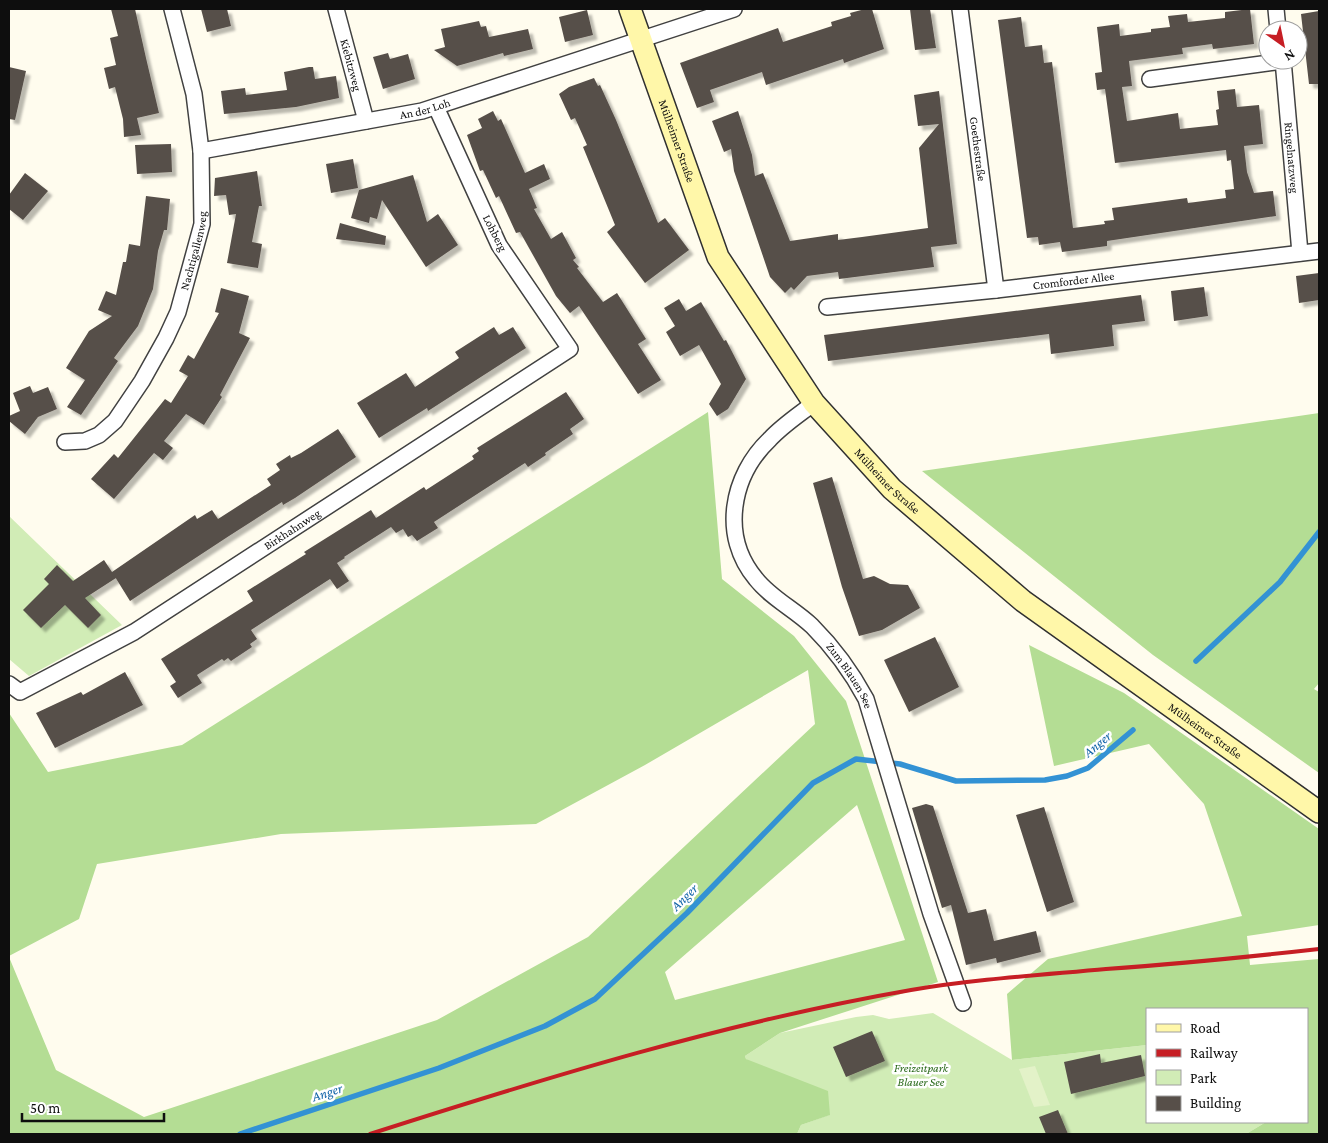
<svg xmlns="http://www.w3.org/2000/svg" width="1328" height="1143" font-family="'Crimson Pro',serif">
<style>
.green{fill:#d1ecb6}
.forest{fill:#b4dd94;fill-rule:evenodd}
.pitch{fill:#e3f2c8}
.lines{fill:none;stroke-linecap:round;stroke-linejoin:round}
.stream{stroke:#3392d4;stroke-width:5.5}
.building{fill:#574f49;filter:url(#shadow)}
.street-casing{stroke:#414141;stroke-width:18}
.secondary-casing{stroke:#303030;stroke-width:24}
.street{stroke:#fff;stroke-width:15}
.secondary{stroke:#fff7a9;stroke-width:21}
.rail{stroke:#c61e24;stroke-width:4}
.labels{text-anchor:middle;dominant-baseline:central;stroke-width:5;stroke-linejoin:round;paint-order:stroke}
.street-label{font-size:12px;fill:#0e0e0e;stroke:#fff}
.park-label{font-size:12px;font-style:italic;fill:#29691a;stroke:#fff}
.water-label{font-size:14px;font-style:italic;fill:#1063a7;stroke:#fff}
</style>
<defs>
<filter id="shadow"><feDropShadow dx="4.5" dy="4.5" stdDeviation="1" flood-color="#0004"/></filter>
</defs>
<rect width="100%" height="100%" fill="#fffcee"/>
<path class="green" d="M9,516L122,625L29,676L9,659Z
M933,1013L1012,1060L1147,1045V1122H1266L1246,1134H797L801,1125L829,1115L746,1059L745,1056L780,1033L856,1017L873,1015L889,1019Z"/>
<path class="forest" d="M708,412L722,579L794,636L846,701L938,982L780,1033L745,1056L746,1059L828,1091L830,1115L801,1125L797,1134H9V957L56,1070L144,1117L437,1020L588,937L815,724L808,670L645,765L536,824L281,834L97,864L79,919L9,956V713L48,772L182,745ZM857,805L905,940L675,1000L665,972Z
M1319,413V683L1314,689L1319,692V773L1153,655L922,471Z
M1029,645L1124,693L1319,829V925L1247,936L1250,965L1319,959V1134H1246L1266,1122H1307V1009H1147V1045L1012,1060L1007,994L1048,959L1242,916L1204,804L1149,744L1054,766Z"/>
<path class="pitch" d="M1035,1066L1050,1105L1034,1107L1019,1069Z"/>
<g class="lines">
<path class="stream" d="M1196,661L1280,582L1319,532
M240,1134L439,1068L545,1026L595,999L687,913L813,783L856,759L900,764L956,781L1045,780L1067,776L1088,768L1133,730"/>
</g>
<path class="building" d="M111,9H135L146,58L159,113L137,118L141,135L124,137L123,119L115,87L109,89L104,68L116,65L110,38L118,36Z
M201,9H227L231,26L207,32Z
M865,9H872L884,49L844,63L843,59L766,85L762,72L710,90L714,102L697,108L680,63L778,28L783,42L832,26L831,22L851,16L850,13Z
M910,9H930L936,48L915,50Z
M1250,9L1254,44L1213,49L1212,44L1182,48L1183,54L1129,61L1132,86L1122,87L1127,121L1178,113L1180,129L1218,125L1216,110L1219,109L1217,91L1235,89L1237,107L1259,105L1263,144L1244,146L1247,172L1254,193L1273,191L1276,216L1107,241V246L1062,252L1060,242L1039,245L1038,237L1027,238L998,20L1021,17L1025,47L1042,45L1044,63L1052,62L1073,228L1105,224L1104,221L1114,220L1112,208L1187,198L1188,203L1226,198L1225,190L1234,189L1231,160L1227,161L1226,150L1115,163L1105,89L1097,90L1095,73L1102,72L1097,27L1119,24L1120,36L1151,32V29L1170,27L1168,16L1187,14L1188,22L1225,18V12Z
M587,10L593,35L565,42L559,17Z
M1319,11V84H1309L1301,14Z
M479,21L481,27L486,26L489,37L528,29L533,49L504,56L503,53L457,66L434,50L445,47L441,29Z
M388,53L390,59L408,54L415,79L383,89L373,57Z
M9,67L26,71L15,120L9,119Z
M309,67H313L315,79L336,76L339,98L296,107L224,114L221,91L245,88L246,95L287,90L284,72Z
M594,78L598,86L600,85L616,120L658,223L665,218L689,250L645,283L607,232L615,225L583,147L587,145L575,118L571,120L559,94L569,87Z
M939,91L957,244L931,247L934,267L839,279L838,272L807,276L794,290L791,287L785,293L770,277L734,171L731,149L724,152L712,121L738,111L752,155L755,176L763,173L790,241L838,234V240L862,237L928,228L919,148L939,124L918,126L914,95Z
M493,111L498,121L501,119L525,173L544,164L550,179L529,189L537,208L534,209L551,239L562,232L576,258L573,260L579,267L577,268L603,302L617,293L646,339L638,344L661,380L638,394L579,306L570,313L556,296L520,232L516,233L499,196L496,198L483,170L480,171L467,135L482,128L478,119Z
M171,144L172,172L137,174L135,145Z
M353,159L358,188L331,193L326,164Z
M257,171L262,206H259L252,242L262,244L258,268L227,263L236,214L229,215L226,195L214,196L215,178Z
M25,173L48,191L23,220L9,209V195Z
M413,175L427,222L438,214L458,245L426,267L382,200L377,219L370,217L369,223L351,218L359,190Z
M146,196L170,199L167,230H164L158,251L153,289L138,326L114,358L118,361L81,415L67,407L85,380L66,368L89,331L112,316L98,310L106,291L116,295L123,262H126L129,244L140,246Z
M340,223L386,236L385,245L336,239Z
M1319,273V300L1299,303L1296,276Z
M1204,287L1208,316L1174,321L1171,291Z
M221,288L249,296L239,333L250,338L220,395L222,397L204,425L186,414L164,441L173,448L163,460L154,453L114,499L91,479L114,454L118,458L165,399L171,403L188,376L179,371L188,355L194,359L219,313L215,312Z
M1141,295L1145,321L1112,325L1114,346L1051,354L1049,334L828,361L824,335Z
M679,299L686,311L701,302L724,341L726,340L746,379L728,409L717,416L709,404L721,384L699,345L680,356L666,332L675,326L664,308Z
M494,327L499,335L513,327L526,348L428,411L427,408L379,438L357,403L406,373L415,387L459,358L455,352Z
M30,386L33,393L48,387L57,409L38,417L25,434L9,421V416L20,411L13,393Z
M566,392L584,419L570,429L573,434L545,453L546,455L528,467L525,463L434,522L438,528L417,541L412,535L408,537L403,529L396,533L391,527L344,557L345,558L337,563L349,581L337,589L330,579L251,630L257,639L250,644L252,647L231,661L228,658L224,661L222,659L197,675L202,683L178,698L170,686L176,682L161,659L253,601L247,591L306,554L304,552L371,510L376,518L424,487L426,490L474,459L472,456L479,451L477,448Z
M338,429L356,457L295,498L283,505L282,502L229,536L130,601L112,572L195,515L197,519L212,510L218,519L271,485L267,479L280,470L276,464L290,455L291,458L301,453Z
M832,477L863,579L874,576L890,584L908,585L920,608L882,630L859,636L842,587L813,483Z
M104,560L116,578L85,598L101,615L88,628L65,605L41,628L23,610L49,584L44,579L57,565L73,581Z
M935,637L959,687L909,712L884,660Z
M125,672L143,705L55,748L36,713L81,692L83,695Z
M926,804L933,806L968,913L986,909L994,941L1036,931L1041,952L997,963L996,958L966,965L951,905L942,908L912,808Z
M1044,807L1074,902L1047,912L1016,815Z
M872,1031L885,1061L846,1077L833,1047Z
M1100,1054L1101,1063L1141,1055L1145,1076L1071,1094L1064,1062Z
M1058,1110L1068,1134H1046L1039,1117Z"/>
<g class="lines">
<g class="street-casing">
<g id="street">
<path id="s1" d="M336,9L366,121"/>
<path id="s2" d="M960,9L996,290"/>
<path d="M1276,9L1278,30"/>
<path id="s3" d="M1283,60L1300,253"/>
<path d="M1150,79L1283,61"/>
<path id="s4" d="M201,151L422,111L734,9"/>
<path id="s5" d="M827,307L996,290L1319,251"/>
<path id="s6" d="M814,403C800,414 783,425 770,439C731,476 720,536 756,579C771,598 794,609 812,626C833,647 852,673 866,699L931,914L963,1003"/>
<path id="s7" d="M65,442L85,441L99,435L115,421L142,381L166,338L178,312L202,224L201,151L194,94L172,9"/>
<path id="s8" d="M9,684L20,692L134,632L570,349L499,245L436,107"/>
</g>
</g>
<g class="secondary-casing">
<g id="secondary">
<path id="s9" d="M630,9L718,257L814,403L892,489L1023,601L1319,812"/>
</g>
</g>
<use href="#street" class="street"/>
<use href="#secondary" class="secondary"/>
<path class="rail" d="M370,1134C548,1077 727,1022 911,990C976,979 1041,975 1106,969C1177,964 1248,957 1319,949"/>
</g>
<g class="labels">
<g class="street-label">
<text stroke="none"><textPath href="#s1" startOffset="58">Kiebitzweg</textPath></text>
<text stroke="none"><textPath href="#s4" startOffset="228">An der Loh</textPath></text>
<text stroke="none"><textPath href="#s9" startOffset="140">Mülheimer Straße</textPath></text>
<text stroke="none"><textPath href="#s2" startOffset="141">Goethestraße</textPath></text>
<text stroke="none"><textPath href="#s3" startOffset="98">Ringelnatzweg</textPath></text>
<text transform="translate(495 233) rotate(63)">Lohberg</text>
<text stroke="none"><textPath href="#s7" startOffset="246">Nachtigallenweg</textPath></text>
<text stroke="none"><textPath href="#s5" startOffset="248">Cromforder Allee</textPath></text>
<text stroke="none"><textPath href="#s9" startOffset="545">Mülheimer Straße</textPath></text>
<text stroke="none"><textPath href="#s8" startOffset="331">Birkhahnweg</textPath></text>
<text stroke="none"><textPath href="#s6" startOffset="348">Zum Blauen See</textPath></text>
<text stroke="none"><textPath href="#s9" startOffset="950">Mülheimer Straße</textPath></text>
</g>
<g class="park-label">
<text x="921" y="1068">Freizeitpark<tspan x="921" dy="14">Blauer See</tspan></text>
</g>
<g class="water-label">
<text transform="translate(1097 744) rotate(-40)">Anger</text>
<text transform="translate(684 897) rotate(-45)">Anger</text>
<text transform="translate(327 1092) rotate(-18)">Anger</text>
</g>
</g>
<rect width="1328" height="1143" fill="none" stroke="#0e0e0e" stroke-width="20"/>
<rect x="1146" y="1008" width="162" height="115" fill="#ffffff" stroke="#9f9f9f"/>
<rect x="1156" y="1024" width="25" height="8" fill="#fff7a9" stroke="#9f9f9f"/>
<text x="1190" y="1033" font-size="15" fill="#0e0e0e">Road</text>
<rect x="1156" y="1049" width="25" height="8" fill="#c61e24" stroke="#9f9f9f"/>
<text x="1190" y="1058" font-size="15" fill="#0e0e0e">Railway</text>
<rect x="1156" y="1070" width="25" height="15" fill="#d1ecb6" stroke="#9f9f9f"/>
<text x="1190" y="1083" font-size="15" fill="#0e0e0e">Park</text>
<rect x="1156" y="1096" width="25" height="15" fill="#574f49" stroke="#9f9f9f"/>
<text x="1190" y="1108" font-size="15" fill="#0e0e0e">Building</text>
<g transform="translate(1283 45) rotate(147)"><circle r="24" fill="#ffffff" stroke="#9f9f9f"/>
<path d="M0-4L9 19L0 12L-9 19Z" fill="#c61e24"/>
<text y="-8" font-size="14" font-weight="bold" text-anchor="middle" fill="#0e0e0e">N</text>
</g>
<path d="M22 1113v8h142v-8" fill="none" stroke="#0e0e0e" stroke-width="2.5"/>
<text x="30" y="1113" font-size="15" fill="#0e0e0e" stroke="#ffffff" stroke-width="4" paint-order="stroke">50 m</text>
</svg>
